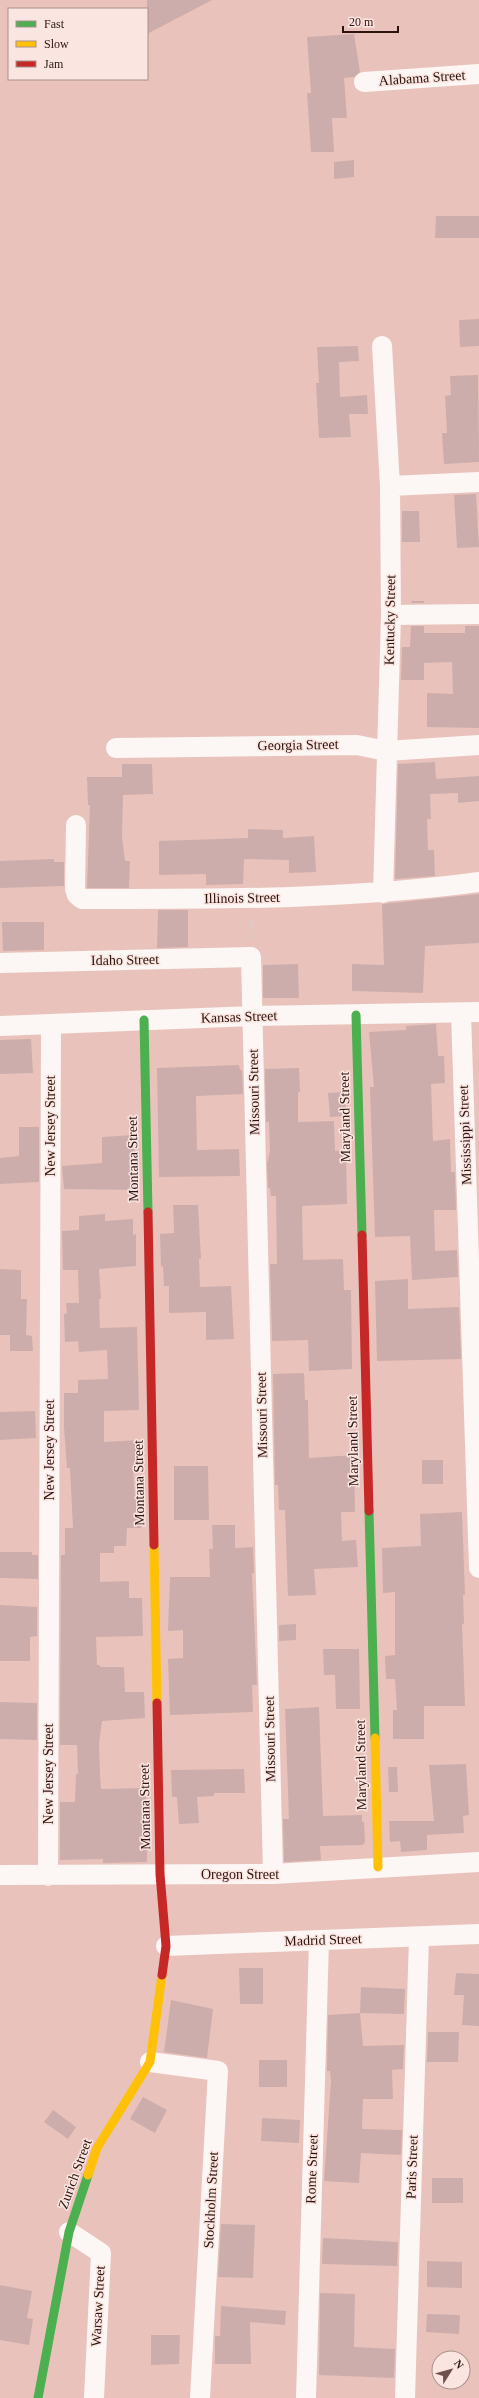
<svg xmlns="http://www.w3.org/2000/svg" width="479" height="2398" font-family="Georgia,serif">
<style>
.building{fill:#ccadab}
.lines{fill:none;stroke-linecap:round;stroke-linejoin:round}
.path{stroke:#d8ccc9;stroke-width:2.5;stroke-dasharray:3 2;stroke-linecap:butt}
.street{stroke:#fcf6f5;stroke-width:20}
.fast{stroke:#4caf50;stroke-width:9}
.slow{stroke:#ffc107;stroke-width:9}
.jam{stroke:#c62828;stroke-width:9}
.labels{text-anchor:middle;dominant-baseline:central;stroke-width:3;stroke-linejoin:round;paint-order:stroke}
.street-label{font-size:14px;fill:#2c130e;stroke:#fbe5e0}
</style>
<rect width="100%" height="100%" fill="#e9c3bb"/>
<path class="building" d="M147,0H212L147,34Z
M354,34L360,72L354,77L344,78L347,118H332L334,152H311L307,93H311L307,37Z
M354,160V177L334,179V162Z
M436,216H479V238H435Z
M479,319V346L460,347L459,320Z
M358,346L359,361L339,362L340,397L367,395L368,414H349L351,437L319,438L316,383H319L317,347Z
M478,375L479,462L444,464L442,433H447L445,396L451,395L450,376Z
M476,494L479,547L457,548L454,495Z
M402,511H419L420,542H402Z
M412,601H424V603H411Z
M411,626H424V633H465V626H479V728L427,727V693L453,694L452,662L424,663V680H401L402,647H410Z
M435,762L436,779L479,776V801L458,803V793L430,794L431,819H427L428,850H434L435,876L395,879L398,764Z
M122,764H152L153,794L123,795L122,836L125,861H130L129,888H87L90,805H88L87,777H122Z
M248,829L283,830V838L314,836L316,872L289,873V860L244,859L243,884L206,885V874L159,875V841L248,838Z
M54,859V862H64V886L0,888V861Z
M479,894V943L425,946L423,993L352,991V964L384,965L382,904Z
M158,910H188V947L157,948Z
M2,922H44V950L3,951Z
M298,964L299,998H263V965Z
M436,1024L438,1056H444L445,1083L431,1084L433,1141L450,1139L451,1172H455L456,1210H434L435,1251L457,1250L458,1277L412,1280L410,1236L375,1237L370,1087H374L369,1032L406,1030V1026Z
M31,1039L33,1073L0,1074V1040Z
M239,1065L240,1070H242L243,1094L196,1096L197,1150L239,1149L240,1176L159,1177L157,1068Z
M299,1068L300,1092H298V1122L334,1121L335,1151L346,1150L347,1204L302,1206L303,1260L343,1259L344,1290H351L352,1369L309,1371L308,1340L272,1341L270,1264H277L276,1196H271L270,1188H268L267,1164L270,1151L269,1122H266L265,1069Z
M345,1092L346,1116L330,1117L328,1093Z
M19,1127H39V1182L0,1184V1158L19,1156Z
M134,1135L135,1190L64,1189L62,1166L102,1163V1137Z
M173,1205H198L201,1259H199L200,1287L231,1286L234,1339L206,1340V1312L169,1313V1286H164L163,1266L161,1267L160,1234L174,1233Z
M105,1214V1221L133,1219V1235L136,1234V1266L99,1269L101,1299H99L100,1328L137,1327L139,1410L104,1411V1442L139,1440L140,1467H133L135,1499H140L141,1528H127L126,1546H114V1553H100V1582L129,1581V1598H142L143,1636L96,1637L97,1665H100V1667H124L125,1692H144L145,1718L102,1721L99,1744L100,1774L101,1789L146,1788L147,1862L103,1863V1859L60,1860V1802H75L76,1774H78L77,1745H60L61,1555H65V1528H73L70,1468H67L64,1427V1393H78V1380L108,1379L107,1350L79,1352L78,1341L65,1342L64,1314L67,1313L66,1303H79L78,1270H63L62,1231L79,1230V1216Z
M0,1269L21,1270V1299H27L26,1335L32,1336L33,1351H10V1335H0Z
M408,1279V1309L459,1307L461,1359L377,1361L375,1281Z
M304,1373L305,1400H308L309,1458L354,1455L355,1512H341L342,1541L356,1540L358,1567L314,1569L316,1595L288,1596L285,1510H279L278,1485H275L273,1374Z
M35,1411L36,1438L0,1440V1412Z
M422,1460H443V1484H422Z
M174,1466H208L209,1520H174Z
M462,1512L465,1595H463L464,1624H462L465,1706H424V1739H393V1710H397L395,1679H386L385,1656L395,1655V1592L383,1593L382,1548L421,1546L420,1514Z
M212,1525H235V1548L253,1547L254,1573H252L257,1685H252L253,1712L170,1715L168,1659L183,1658V1630L168,1631L170,1577H210L209,1549H213Z
M0,1552H32V1555H38V1579L0,1578Z
M0,1605L37,1607V1636L30,1637V1661H0Z
M296,1624V1640L279,1641V1625Z
M323,1649H359L360,1709H336L335,1675H324Z
M0,1702L37,1703V1740L0,1739Z
M319,1707L323,1816L362,1815V1822H364L365,1842L363,1845L320,1846L321,1860L284,1862L283,1819H289L285,1709Z
M466,1764L469,1815L463,1816L464,1833L427,1835V1850L401,1852L400,1841L390,1842L389,1821H434L429,1765Z
M388,1767H397L398,1792H389Z
M244,1769L245,1793H214V1796L197,1797L199,1823L179,1824L177,1797H172L171,1770Z
M239,1968H263V2004H240Z
M456,1973L479,1974V2026L462,2025L464,1995H454Z
M361,1987L405,1989L404,2014L360,2013Z
M171,2000L213,2009L207,2058L164,2052Z
M360,2013L363,2046L404,2045L403,2069L392,2070L393,2099H363L362,2129L402,2130L401,2155L361,2153L359,2183L324,2181L331,2081L330,2071H327L328,2015Z
M428,2032H459L458,2062H427Z
M259,2060H287V2087H259Z
M143,2097L167,2110L155,2133L130,2119Z
M53,2110L76,2127L68,2139L44,2122Z
M262,2118L300,2120L299,2143L261,2141Z
M432,2178H463V2203H432Z
M221,2224L255,2225L253,2278L218,2277Z
M323,2238L398,2242L397,2266L322,2264Z
M427,2261L462,2262V2288L427,2287Z
M0,2285L32,2291L27,2318L33,2319L29,2345L0,2340Z
M320,2293L355,2294L354,2347L395,2349L394,2378L319,2375Z
M221,2306L286,2311L285,2325L250,2322L251,2364H215V2336H220Z
M427,2314L460,2315L459,2334L426,2332Z
M151,2335H180L179,2364L151,2365Z"/>
<g class="lines">
<path class="path" d="M251,938V917"/>
<path class="street" d="M364,82L479,74
M382,346L390,486L391,615L383,893
M390,486L479,482
M391,615L479,614
M116,748L357,745L386,751L479,745
M76,825L75,889L77,895L82,899C215,899 347,900 479,882
M0,963L251,957L273,1874
M461,1013L479,1568
M0,1026L252,1016L479,1012
M0,1875L273,1874L479,1862
M48,1876L51,1024
M166,1946L479,1934
M150,2062L218,2071L200,2398
M69,2232L101,2253L94,2398
M306,2398L319,1940
M405,2398L419,1937"/>
<path class="fast" d="M356,1015L362,1235
M144,1020L148,1212
M369,1511L375,1738
M38,2398L69,2232L88,2175"/>
<path class="slow" d="M154,1545L157,1703
M375,1738L378,1867
M88,2175L97,2148L150,2062L162,1975"/>
<path class="jam" d="M148,1212L154,1545
M362,1235L369,1511
M157,1703L160,1874L166,1946L162,1975"/>
</g>
<g class="labels">
<g class="street-label">
<text transform="translate(422 78) rotate(-4)">Alabama Street</text>
<text transform="translate(390 620) rotate(-89)">Kentucky Street</text>
<text transform="translate(298 745) rotate(-1)">Georgia Street</text>
<text transform="translate(242 898) rotate(-1)">Illinois Street</text>
<text transform="translate(125 960) rotate(-1)">Idaho Street</text>
<text transform="translate(239 1017) rotate(-2)">Kansas Street</text>
<text transform="translate(254 1092) rotate(-91)">Missouri Street</text>
<text transform="translate(345 1117) rotate(-91)">Maryland Street</text>
<text transform="translate(50 1126) rotate(-90)">New Jersey Street</text>
<text transform="translate(465 1135) rotate(-92)">Mississippi Street</text>
<text transform="translate(133 1159) rotate(-91)">Montana Street</text>
<text transform="translate(262 1415) rotate(-91)">Missouri Street</text>
<text transform="translate(353 1441) rotate(-91)">Maryland Street</text>
<text transform="translate(49 1450) rotate(-90)">New Jersey Street</text>
<text transform="translate(139 1483) rotate(-91)">Montana Street</text>
<text transform="translate(270 1739) rotate(-91)">Missouri Street</text>
<text transform="translate(361 1765) rotate(-91)">Maryland Street</text>
<text transform="translate(48 1774) rotate(-90)">New Jersey Street</text>
<text transform="translate(145 1807) rotate(-91)">Montana Street</text>
<text x="240" y="1874">Oregon Street</text>
<text transform="translate(323 1940) rotate(-2)">Madrid Street</text>
<text transform="translate(412 2167) rotate(-88)">Paris Street</text>
<text transform="translate(312 2169) rotate(-88)">Rome Street</text>
<text transform="translate(75 2174) rotate(-70)">Zurich Street</text>
<text transform="translate(211 2200) rotate(-87)">Stockholm Street</text>
<text transform="translate(98 2306) rotate(-87)">Warsaw Street</text>
</g>
</g>
<rect x="8" y="8" width="140" height="72" fill="#fbe5e0" stroke="#a8918c"/>
<rect x="16" y="21" width="20" height="6" fill="#4caf50" stroke="#a8918c"/>
<text x="44" y="28" font-size="12" fill="#2c130e">Fast</text>
<rect x="16" y="41" width="20" height="6" fill="#ffc107" stroke="#a8918c"/>
<text x="44" y="48" font-size="12" fill="#2c130e">Slow</text>
<rect x="16" y="61" width="20" height="6" fill="#c62828" stroke="#a8918c"/>
<text x="44" y="68" font-size="12" fill="#2c130e">Jam</text>
<g transform="translate(451 2370) rotate(53)"><circle r="19" fill="#fbe5e0" stroke="#a8918c"/>
<path d="M0-3L7 15L0 10L-7 15Z" fill="#6e514b"/>
<text y="-6" font-size="11" font-weight="bold" text-anchor="middle" fill="#2c130e">N</text>
</g>
<path d="M343 26v6h55v-6" fill="none" stroke="#2c130e" stroke-width="2"/>
<text x="349" y="26" font-size="12" fill="#2c130e" stroke="#fbe5e0" stroke-width="3" paint-order="stroke">20 m</text>
</svg>
